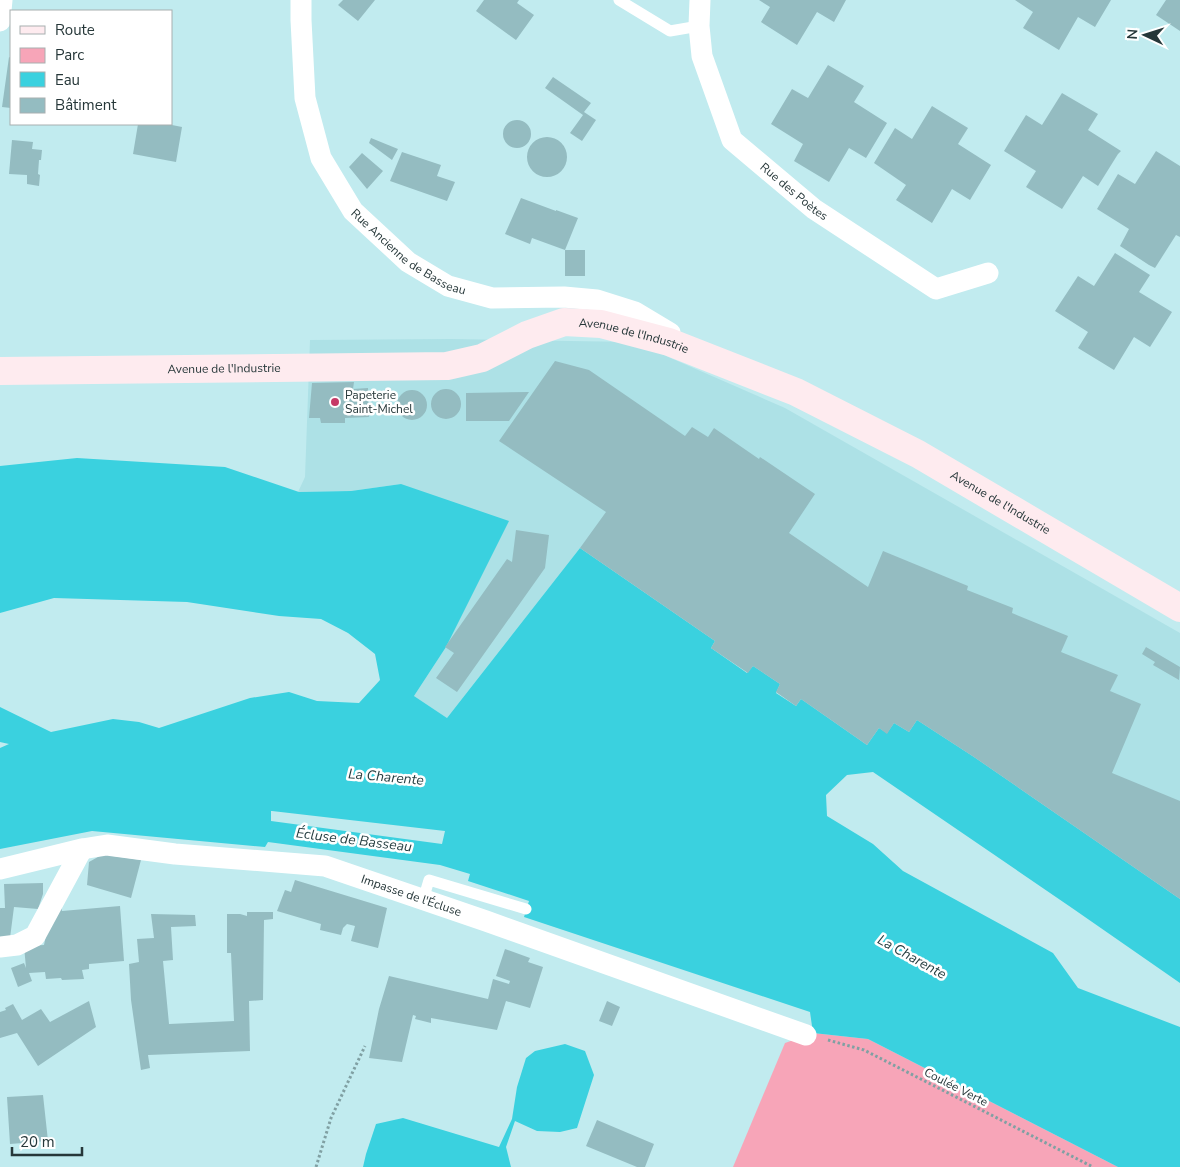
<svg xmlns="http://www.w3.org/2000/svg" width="1180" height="1167" font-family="'Nunito Sans',sans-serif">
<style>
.built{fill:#ade1e6}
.green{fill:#f7a5b8}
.water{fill:#3ad1df;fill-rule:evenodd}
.building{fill:#94bcc1}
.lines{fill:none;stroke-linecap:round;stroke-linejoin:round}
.path{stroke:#80a0a3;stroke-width:3;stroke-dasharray:2.5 2.5;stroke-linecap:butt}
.lane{stroke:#fff;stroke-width:11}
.street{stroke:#fff;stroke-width:21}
.secondary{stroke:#feebef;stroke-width:28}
.poi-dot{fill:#c63967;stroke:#fff;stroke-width:2}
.labels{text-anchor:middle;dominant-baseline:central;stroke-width:5;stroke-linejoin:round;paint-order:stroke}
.street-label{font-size:12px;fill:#263739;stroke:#fff}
.poi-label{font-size:12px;fill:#263739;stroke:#fff;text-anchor:start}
.water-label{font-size:14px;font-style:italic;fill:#273f42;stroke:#fff}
</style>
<rect width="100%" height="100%" fill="#c1ebef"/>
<path class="built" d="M451,339L634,342L785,408L1180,633V899L918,721L909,732L887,734L867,745L801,700L796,706L776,692L780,685L748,673L711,648L715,641L580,548L447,718L414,696L446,647L401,484L351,491L298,492L305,477L310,340Z"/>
<path class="green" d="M813,1033L868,1039L1118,1167H733L785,1043Z"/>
<path class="water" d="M77,458L225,467L299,492L351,491L401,484L509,521L446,647L414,696L447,718L580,548L715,641L711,648L747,673L753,666L780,684L776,693L796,706L801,699L867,745L879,728L887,733L894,723L909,732L917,720L974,757L1180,899V983L1072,908L873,772L847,775L826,795L827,816L873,844L903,871L1053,953L1078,988L1180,1027V1167H1118L868,1039L813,1033L810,1012L524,917L529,901L468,881L470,874L440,865L268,842L265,847L92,831L0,849V748L9,744L0,742V707L51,732L113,719L139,722L159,728L250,698L289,692L317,701L359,703L380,680L375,654L348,633L321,619L279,616L187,602L54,598L0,613V466ZM271,811H272L445,831L442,844L271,821Z
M565,1044L585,1051L594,1075L577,1128L560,1132L537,1131L515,1121L506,1147L511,1167H363L366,1154L376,1124L403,1118L499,1147L512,1119L517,1087L526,1058L535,1051Z"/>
<path class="building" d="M343,0H375L358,21L338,5Z
M484,0H519L517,3L534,15L516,40L476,11Z
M759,0H846L834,22L817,12L797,45L761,22L770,7Z
M1015,0H1111L1095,27L1078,17L1059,50L1023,28L1033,12Z
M1166,0H1180V31L1156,15Z
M9,57L11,58V108L2,107Z
M828,65L864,86L854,102L887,123L866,158L849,148L829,182L794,161L803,144L771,124L792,89L808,98Z
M553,77L591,103L584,112L596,120L582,141L570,133L583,115L545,88Z
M1062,93L1098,114L1088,130L1121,151L1118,154L1098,186L1083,176L1062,209L1026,187L1036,171L1004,151L1026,115L1042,125Z
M932,106L968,128L958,144L991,165L970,200L952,189L932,223L896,200L906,185L874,163L895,128L912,139Z
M503 134a14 14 0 1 1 28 0a14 14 0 1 1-28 0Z
M138,124H172V125L182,127L176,162L133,154Z
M527 157a20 20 0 1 1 40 0a20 20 0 1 1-40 0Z
M371,138L398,149L392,160L369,143Z
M12,140L33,142L32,149L42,150L41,160H39L38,174L40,175L39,186L27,184V175L9,174Z
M1156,151L1180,166V237L1176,235L1155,268L1149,265L1120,246L1129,229L1097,209L1118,174L1135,184Z
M402,152L441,165L437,176L455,182L447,201L390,181Z
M362,153L383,171L367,189L349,167Z
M521,198L556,211V210L578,218L565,250L532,238L530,244L505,234Z
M565,250H585V276H565Z
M1115,253L1150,275L1139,292L1172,312L1150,347L1134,337L1114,370L1078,348L1088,332L1055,311L1078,276L1094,286Z
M555,361L589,370L685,436L692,427L708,437L714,428L759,459L760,457L815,494L789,533L868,587L883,551L968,586L967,590L1013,608L1012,613L1068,636L1061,652L1118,675L1110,691L1141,704L1112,773L1180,801V899L974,757L917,720L909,732L894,723L887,734L879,728L867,745L801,699L796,706L776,692L780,684L753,666L748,673L711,648L715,641L580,548L606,512L499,441Z
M354,382L353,389L368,388L369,417L345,418V423H321L320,418H309L312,383Z
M431 404a15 15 0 1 1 30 0a15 15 0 1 1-30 0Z
M397 405a15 15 0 1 1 30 0a15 15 0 1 1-30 0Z
M529,392L509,421H466V393Z
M516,530L549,535L545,568L457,692L436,678L454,653L445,647L507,559L512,562Z
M1146,647L1180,667L1179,680L1153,665L1155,662L1142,654Z
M105,853L113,856L141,860L131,898L87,885L89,862Z
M295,880L387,908L378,948L351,941L355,926L347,924L343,928L341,935L320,930L321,924L277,911L285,890L291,892Z
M43,883V894L38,909L14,907L10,938H0V908H5L4,884Z
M60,899L62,911L120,906L124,961L89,964V969L82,970L84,979L62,980L61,978L46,979L45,972L29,973L32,981L18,987L11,968L24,963L26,968L24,946L44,945L49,921Z
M247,912H273V919L264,920L263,1000L249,1001L250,1051L148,1055L150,1068L141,1070L131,1000L129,964L139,962L137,939L154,938L151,914L195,915L196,926L171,927L173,960L163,961L169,1024L234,1021L231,953H227V914H240L247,916Z
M505,949L530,958L528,962L543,967L530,1008L506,1001L497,1030L431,1018V1023L415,1019L416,1016L413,1015L402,1062L369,1058L379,1009L389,976L488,999L493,979L509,984L510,981L496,976Z
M89,1001L96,1027L38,1066L17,1033L0,1038V1012L6,1010L5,1008L13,1004L22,1020L41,1009L50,1022Z
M607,1001L620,1007L612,1026L599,1021Z
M43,1095L48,1141L10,1144L7,1097Z
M597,1120L654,1144L645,1167H637L586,1146Z"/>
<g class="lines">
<path class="path" d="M828,1040L864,1050L1093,1167
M316,1167L331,1118L365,1046"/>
<path class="lane" d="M619,0L670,31L699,26
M423,900L429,880L526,909"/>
<g class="street">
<path id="s1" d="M301,0V20L305,98L321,158L353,211L408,262L448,286L492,298L564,297L597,300L635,312L670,333L669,342"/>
<path id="s2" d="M700,0L699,26L702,56L732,140L814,209L936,289L988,273"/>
<path d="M0,21L2,0"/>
<path id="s3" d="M0,869L82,849L107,845L175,854L325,866L486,921L806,1035"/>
<path d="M0,947L17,945L35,936L82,849"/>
</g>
<path class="secondary" id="s4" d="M0,371L447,366L482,358L527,335L564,322L601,324L669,342L796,392L918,454L1180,608"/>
</g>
<circle class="poi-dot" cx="335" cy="402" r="5"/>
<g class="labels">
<g class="street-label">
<text stroke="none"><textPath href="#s2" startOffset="226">Rue des Poètes</textPath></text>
<text stroke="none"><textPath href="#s1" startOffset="292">Rue Ancienne de Basseau</textPath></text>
<text stroke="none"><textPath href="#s4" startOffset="644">Avenue de l'Industrie</textPath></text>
<text stroke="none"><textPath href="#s4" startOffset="224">Avenue de l'Industrie</textPath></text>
<text stroke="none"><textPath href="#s4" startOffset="1049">Avenue de l'Industrie</textPath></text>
<text stroke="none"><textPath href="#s3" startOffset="420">Impasse de l'Écluse</textPath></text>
<text transform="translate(956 1087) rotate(27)">Coulée Verte</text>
</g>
<g class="poi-label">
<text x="345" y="395">Papeterie<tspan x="345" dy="14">Saint-Michel</tspan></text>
</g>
<g class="water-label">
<text transform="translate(386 777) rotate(5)">La Charente</text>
<text transform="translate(354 840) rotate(7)">Écluse de Basseau</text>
<text transform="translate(912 957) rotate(29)">La Charente</text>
</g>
</g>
<rect x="10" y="10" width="162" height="115" fill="#ffffff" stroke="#a8afb0"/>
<rect x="20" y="26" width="25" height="8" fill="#feebef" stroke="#a8afb0"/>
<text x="55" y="35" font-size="15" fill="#263739">Route</text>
<rect x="20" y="48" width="25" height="15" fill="#f7a5b8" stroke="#a8afb0"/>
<text x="55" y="60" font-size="15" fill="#263739">Parc</text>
<rect x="20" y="72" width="25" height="15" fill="#3ad1df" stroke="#a8afb0"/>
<text x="55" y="85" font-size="15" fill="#263739">Eau</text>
<rect x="20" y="98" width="25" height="15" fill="#94bcc1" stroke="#a8afb0"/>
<text x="55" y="110" font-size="15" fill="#263739">Bâtiment</text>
<g transform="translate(1145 35) rotate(274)" stroke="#ffffff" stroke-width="4" paint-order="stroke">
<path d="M0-4L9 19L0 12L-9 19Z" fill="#263739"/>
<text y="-8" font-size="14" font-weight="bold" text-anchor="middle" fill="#263739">N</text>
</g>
<path d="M12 1147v8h70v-8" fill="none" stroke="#263739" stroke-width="2.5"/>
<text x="20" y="1147" font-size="15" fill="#263739" stroke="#ffffff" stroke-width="4" paint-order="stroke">20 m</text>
</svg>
